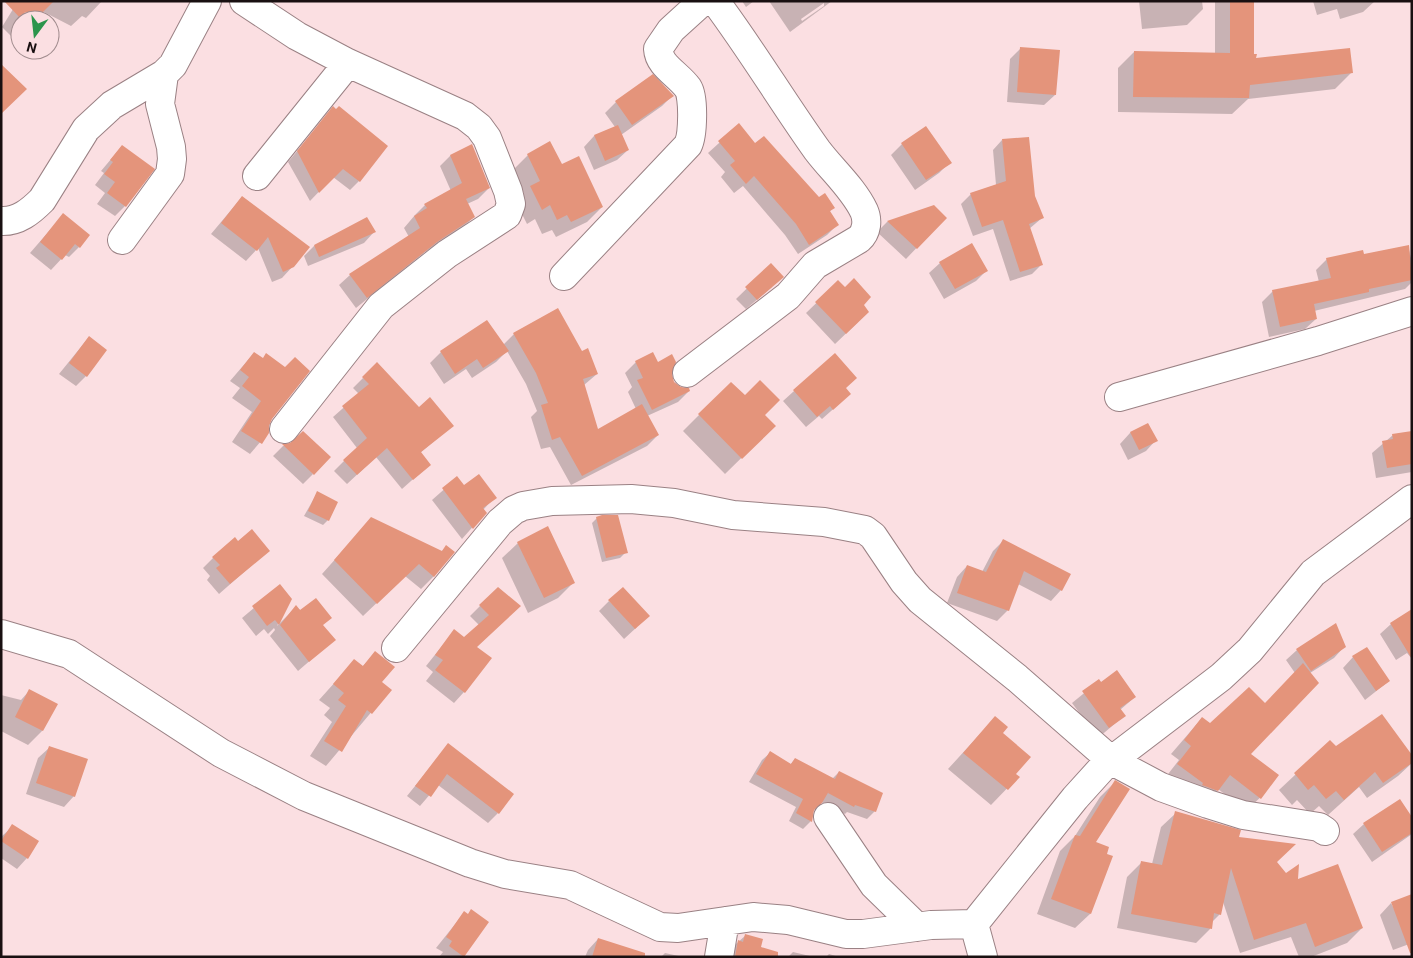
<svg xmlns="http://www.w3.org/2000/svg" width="1413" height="958" font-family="Roboto,sans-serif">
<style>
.shadow{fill:#0003;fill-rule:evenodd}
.building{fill:#e4947b}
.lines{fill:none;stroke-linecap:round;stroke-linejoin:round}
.minor-casing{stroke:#9a8184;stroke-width:30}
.minor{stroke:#fff;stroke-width:28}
</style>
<rect width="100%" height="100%" fill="#fbdfe2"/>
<path class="shadow" d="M18,1H102L86,18L82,16L71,26L42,11L33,20H20V33L14,39L2,27Z
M742,1H754L746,7Z
M769,1H832L790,32ZM824,3V6L802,21L801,19Z
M1139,1H1202L1203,9L1187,25L1142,29Z
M1215,1H1253V55L1255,60L1351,73L1335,89L1248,99L1232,114L1118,112V68L1134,52L1215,55Z
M1313,1H1375L1363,12L1340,19L1337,9L1317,15Z
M1021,48L1055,95L1044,105L1007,102L1010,59Z
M653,76L672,96L662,106L621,135L628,150L617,160L594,170L584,147L594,136L615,127L605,113L616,102Z
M333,108L359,181L350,190L333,177L310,201L288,162Z
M739,125L755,145L818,199L833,208L829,212L837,225L827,235L798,254L785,235L743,186L734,193L721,177L725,172L708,153Z
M926,128L950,162L939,173L915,190L891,155L902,144Z
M1002,140L1034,196L1042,218L1029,229L1041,265L1032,274L1010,281L993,229L973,236L961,204L971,194L996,185L993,150Z
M122,146L125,206L115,216L97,204L105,193L95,185L104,173L101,171Z
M472,146L489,188L478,199L467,204L474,217L463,227L425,252L356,308L339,285L350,275L409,237L404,228L415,215L425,205L451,191L440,166L450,156Z
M528,155L562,166L602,207L587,222L556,237L552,230L542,234L535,219L527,224L516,202L524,194L513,170Z
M242,197L293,266L282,278L272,282L258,248L246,261L211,234Z
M933,207L945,218L906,259L877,232L887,222Z
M63,215L79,247L69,257L65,255L51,270L30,253Z
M374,232L364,243L308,266L304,256L314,246Z
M1408,246L1412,262V282L1405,289L1314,311L1316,319L1305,329L1269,337L1262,302L1273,291L1319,282L1316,270L1327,259L1363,255Z
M940,263L986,271L976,281L944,299L929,273Z
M771,265L772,287L746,309L736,299Z
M838,282L862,305L857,323L835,344L806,313Z
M487,321L503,345L514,334L581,352L597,374L584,385L597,431L636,409L628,392L632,387L625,373L636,362L657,363L670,374L673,383L680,388L689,391L678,402L647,416L658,435L647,446L571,485L550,447L541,449L531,417L537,411L526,384L507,351L496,362L472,378L466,369L444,384L430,363L441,352Z
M89,337L86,376L76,386L59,374Z
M254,353L262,359L271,419L267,426L268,433L250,454L232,442L252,412L232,398L240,388L230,381Z
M835,354L845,389L839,404L822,419L819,416L806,427L783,401Z
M363,378L452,426L420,453L429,465L402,489L376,457L347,484L334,471L357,448L333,417L359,394L353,388Z
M731,383L774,426L725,474L683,431Z
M1148,424L1156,440L1146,451L1128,460L1120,444L1130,433Z
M1412,432V472L1376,478L1372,453L1393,435Z
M291,444L313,474L303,484L273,456L283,446Z
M457,478L464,487L495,497L483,510L485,513L462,539L432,500Z
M317,493L328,520L323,525L304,516Z
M597,518L625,553L620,558L602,562L592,523Z
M371,519L441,552L446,547L434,576L421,589L405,576L363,616L322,574Z
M1003,541L1061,590L1051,601L1018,584L1008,610L997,621L947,603L957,577L967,566L982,572L993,551Z
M238,542L268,551L219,594L207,580L210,576L203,568L213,558Z
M518,543L574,582L558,598L528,613L502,558Z
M280,586L290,600L277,626L296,607L322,625L334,640L298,671L270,636L275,630L274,628L268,634L264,629L256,636L242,618Z
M609,601L637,627L624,639L599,611Z
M480,606H519L476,647L464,692L454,703L426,681L433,672L426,666L454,631L464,638L479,625L470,616Z
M1412,611V659L1407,653L1396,660L1380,634L1391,624Z
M1344,647L1334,658L1310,673L1249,754L1263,795L1249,808H1243L1218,789L1203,804L1165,778L1179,760L1171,754L1202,718L1211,725L1264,705L1295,673L1286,660L1297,650Z
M375,653L381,682L390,690L326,766L310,756L332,722L324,715L330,708L319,700L354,661L362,667Z
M1353,657L1389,681L1365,700L1343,668Z
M1099,681L1135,697L1120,710L1124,716L1098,738L1072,703Z
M29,691L56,705L42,731L28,745L1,731V695L21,700Z
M1001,733L1015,774L1018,777L991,805L948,769L980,734Z
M1330,742L1336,748L1412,763L1398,776L1367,798L1359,787L1328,815L1319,806L1310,814L1297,800L1292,805L1279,790Z
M448,745L498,813L488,823L438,785L420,806L407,796Z
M49,748L74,796L64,807L26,794L38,758Z
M770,753L790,765L795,759L832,779L839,772L875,811L867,819L847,812L845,814L821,802L813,811L811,821L803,829L789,821L796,807L749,782L762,760Z
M1115,782L1094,843L1090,914L1075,928L1037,914L1060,851L1075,836L1100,797Z
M1176,813L1237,838L1276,862L1286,875L1362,928L1347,943L1311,957H1299L1291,937L1240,953L1223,902L1220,914L1211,923L1210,929L1196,943L1117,928L1127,877L1142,862L1152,864L1161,827Z
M1412,820V834L1372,862L1353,834L1364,824Z
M13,826L27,858L17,869L1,858V837Z
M1391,903L1412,943L1393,950L1380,915Z
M464,913L487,922L462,957H439L443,952L436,948Z
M746,935L756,957H726L727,952Z
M598,939L626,957H585L588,950Z
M793,952L814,957H788Z
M665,953L683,957H661Z
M829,954L839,957H826Z"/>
<path class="building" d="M4,1H54L35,20H22Z
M1230,1H1254V54H1257L1256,58L1350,48L1353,73L1250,85L1249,98L1133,97L1134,51L1230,53Z
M1020,47L1060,50L1056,95L1017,92Z
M1,64L27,89L1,114Z
M653,74L674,96L632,125L615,101Z
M333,106L336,109L339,106L388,146L360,182L343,169L319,193L297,151Z
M739,123L755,143L764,136L819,197L825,193L835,208L830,211L839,225L809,245L796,224L754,176L746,184L730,165L735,161L718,141Z
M618,125L629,150L605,161L594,135Z
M926,126L952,163L926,180L901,143Z
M1029,137L1035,196L1044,218L1029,224L1043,265L1020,272L1003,220L982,227L970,193L1006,181L1002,139Z
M550,141L562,164L579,156L603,207L571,222L567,215L557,220L550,205L542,210L530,186L540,181L527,154Z
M472,144L490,188L466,199L475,217L437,242L367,298L349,274L420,228L414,216L427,208L424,204L462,183L450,155Z
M122,145L155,169L126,207L107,193L115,182L104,174L113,162L110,160Z
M242,196L310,247L294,267L283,272L268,237L257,251L221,223Z
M934,205L947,218L917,249L887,221Z
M63,213L90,235L80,248L75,244L62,260L40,242Z
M367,217L376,232L319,257L314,245Z
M972,243L988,271L955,289L939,262Z
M1409,245L1412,280L1369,289V292L1314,304L1317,319L1280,327L1272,290L1331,278L1326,258L1363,250L1364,254Z
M771,263L784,277L757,300L745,287Z
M854,278L871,297L864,305L869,312L846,334L815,302L838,280L845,287Z
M558,308L582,351L588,348L598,374L583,379L598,429L642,404L659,435L582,476L560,437L552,440L541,405L548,403L536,373L513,333Z
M487,320L509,351L483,368L477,359L455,374L440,351Z
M89,336L107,350L87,377L69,363Z
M254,352L263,358L266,353L285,367L295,357L310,371L272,419L269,426V433L262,444L241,431L261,401L242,386L249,377L240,370Z
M653,352L658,362L672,354L676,362L672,374L674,382L681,387L689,388L690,391L652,410L637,380L643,378L635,361Z
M835,353L857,378L846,388L851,394L833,410L830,406L817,417L793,390Z
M377,362L419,407L430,397L454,426L421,452L431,465L413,480L387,448L357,475L343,460L367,438L342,406L369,384L362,377Z
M760,380L780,400L765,415L776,426L742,459L698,414L731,382L745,395Z
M1148,423L1158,441L1139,450L1130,432Z
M303,431L331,457L314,475L282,444L290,443Z
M1412,431V464L1387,468L1382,441L1393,439L1392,434Z
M479,474L497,498L483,508L487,513L473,529L442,488L457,476L464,485Z
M317,491L338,502L329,521L308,511Z
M602,515H618L628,553L606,558L596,517Z
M371,517L442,551L446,545L455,552L434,577L419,564L377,604L334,560Z
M548,526L575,583L544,598L517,542Z
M252,529L270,551L230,584L216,568L220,565L212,557L235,537L238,541Z
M1003,539L1071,574L1062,591L1024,571L1009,611L957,593L967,565L986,572Z
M280,584L292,599L279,625L275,620L267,626L252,606Z
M498,587L521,606L477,647L492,658L465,693L435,670L443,660L435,655L454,629L464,637L489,615L479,605Z
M623,587L650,616L635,629L608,600Z
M316,598L332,618L323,625L336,640L309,662L280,625L296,605L300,610Z
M1412,609V659L1390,623Z
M1336,623L1346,647L1311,671L1296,649Z
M1367,647L1390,681L1376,691L1352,656Z
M375,651L395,667L382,682L392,690L372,714L367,710L342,752L324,741L346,706L338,700L344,693L333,684L354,659L363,666Z
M1303,663L1319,683L1251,754L1279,775L1261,799L1230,775L1218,791L1202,785L1203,783L1177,764L1191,746L1184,740L1202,717L1210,723L1249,687L1265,703Z
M1117,670L1136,697L1120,708L1126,716L1109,728L1082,691L1099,679L1101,682Z
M29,689L58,704L43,731L15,717Z
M1382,714L1412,755V763L1383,783L1375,772L1344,800L1336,791L1326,799L1314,785L1308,790L1294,773L1330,740L1336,746Z
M995,716L1008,727L1003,733L1031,757L1016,774L1020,777L1008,790L963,753Z
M448,743L514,794L499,814L447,774L431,797L415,786Z
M49,746L88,759L75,797L36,783Z
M770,751L791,764L795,758L835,779L839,771L883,793L876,812L855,805L854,807L828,793L829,791L822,803L814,810L812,822L796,813L803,799L756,774Z
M1115,780L1130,789L1096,842L1109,847L1107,854L1113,856L1091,914L1051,899L1075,835L1080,836Z
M1400,799L1412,817V833L1382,852L1363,823Z
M1175,811L1241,830L1239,837L1296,844L1277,862L1286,873L1299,864L1298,879L1338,864L1363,928L1315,947L1306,923L1254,940L1231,868L1221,915L1214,913L1212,929L1131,914L1141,861L1162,865Z
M12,824L39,841L28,859L1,841Z
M1412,894V953H1410L1391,902Z
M471,909L489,922L464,957L449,946L452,941L446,937L464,911L468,914Z
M745,934L763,939L761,947L778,952V957H735L738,940L743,942Z
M598,938L645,953V957H592Z"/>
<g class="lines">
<g class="minor-casing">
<path id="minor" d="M244,1L297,36L348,63L465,116L479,127L487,138L508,191L511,204L507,215L447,254L381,306L284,429
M257,176L348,63
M1,221C18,222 31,211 42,200L86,129L112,105L164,74L173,65L207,1
M122,240L170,174L172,159L171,147L160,104L164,74
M564,276L688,145C693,135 694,97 688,88C678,74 659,66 658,49L671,30L703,1
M687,373L788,296L815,265L859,239C867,232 868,220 864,211C853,188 832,170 817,150C782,101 751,49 715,1
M1119,397L1318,341L1412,311
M1,634L69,654L221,753L304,796L470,863L505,874L570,885L660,927L678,928L753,917L788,920L846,934H863L931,925L974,924L1075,798L1103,767L1221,677L1250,650L1313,573L1412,499
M396,648L500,522L514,510L523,506L552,501L631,499L674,503L733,515L824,522L865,530L873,536L904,582L920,600L1017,678L1112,761L1161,787L1208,804L1243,815L1319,827L1325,831
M828,817L874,885L917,927
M974,924L983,957
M719,957L725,921"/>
</g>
<use href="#minor" class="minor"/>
</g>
<rect width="1413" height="958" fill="none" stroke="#191011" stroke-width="5"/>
<g transform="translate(35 35) rotate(195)"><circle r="24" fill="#fbdfe2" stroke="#a18c8e"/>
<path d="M0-4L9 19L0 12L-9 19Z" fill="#2c954c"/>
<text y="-8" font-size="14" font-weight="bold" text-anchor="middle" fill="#191011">N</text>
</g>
</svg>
